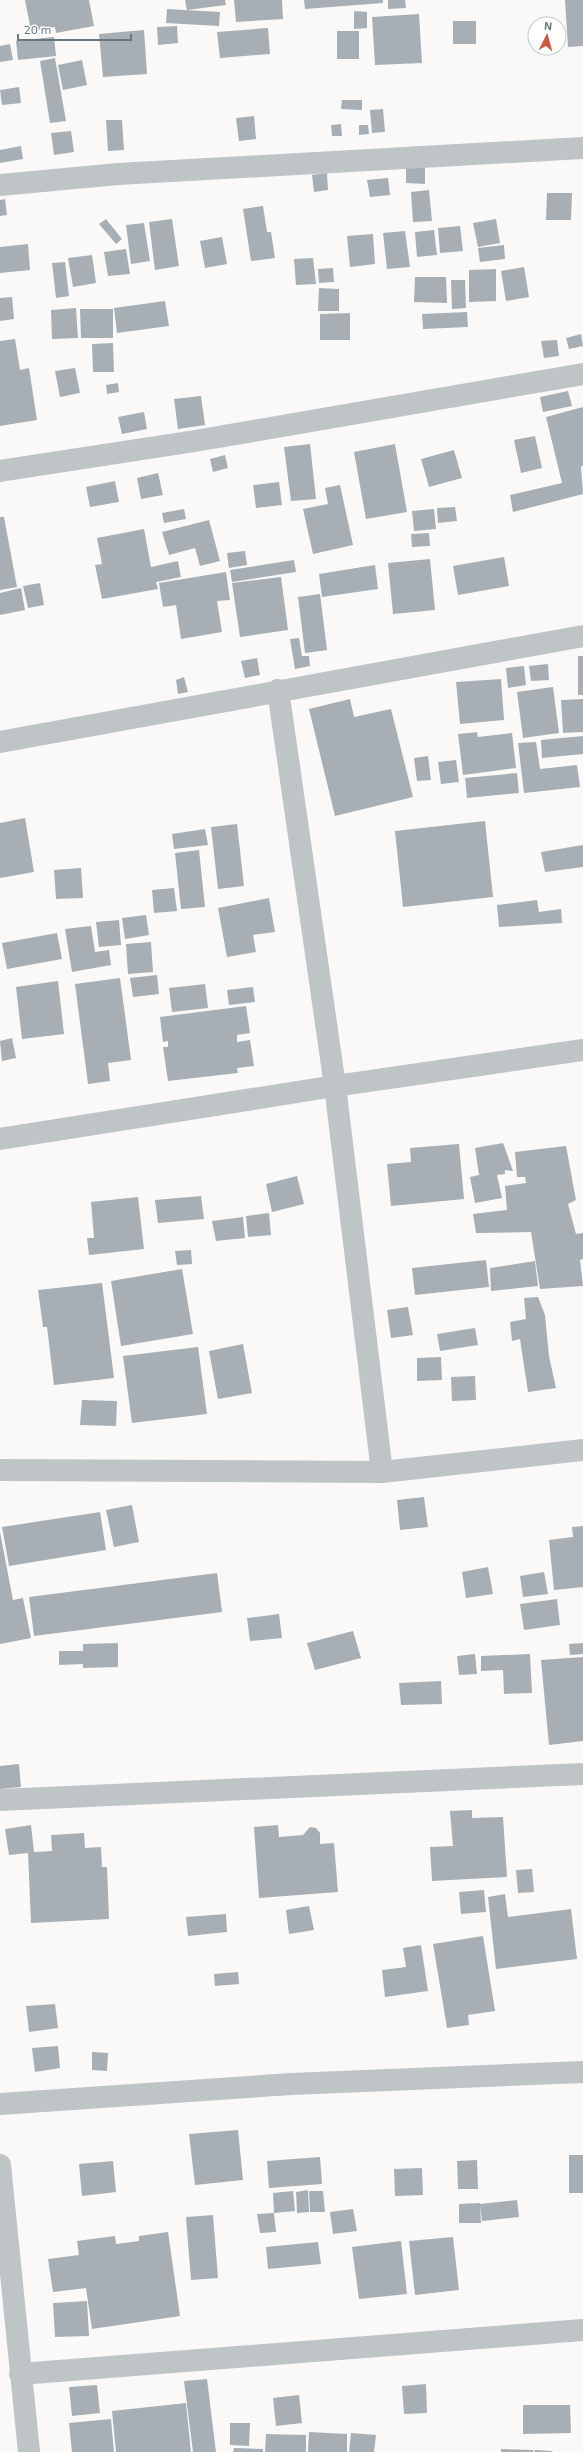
<svg xmlns="http://www.w3.org/2000/svg" width="583" height="2452" font-family="'Exo 2',sans-serif">
<style>
.building{fill:#a7afb4}
.lines{fill:none;stroke-linecap:round;stroke-linejoin:round}
.street{stroke:#bfc4c7;stroke-width:22}
</style>
<rect width="100%" height="100%" fill="#faf9f8"/>
<path class="building" d="M25,0H89L94,26L56,33L55,27L31,31Z
M185,0H225L226,5L187,10Z
M234,0H282L283,19L236,22Z
M304,0H383V3L305,9Z
M388,0H405L406,8L388,9Z
M565,0H583V46L568,47Z
M167,9L220,12L219,26L166,23Z
M354,11L367,12V28L354,29Z
M419,14L422,63L375,65L372,17Z
M453,21H476V44H453Z
M177,26L178,43L158,45L157,27Z
M268,28L270,54L220,58L217,32Z
M144,30L147,74L103,77L99,34Z
M337,31H359V59H337Z
M54,37L56,56L18,60L16,41Z
M10,44L13,60L0,62V46Z
M55,58L66,121L50,123L40,61Z
M82,60L87,85L63,90L58,65Z
M19,87L21,103L2,105L0,90Z
M342,100H362V110L341,109Z
M383,109L385,132L372,133L370,110Z
M254,116L256,139L239,141L236,118Z
M106,120H122L124,150L108,151Z
M341,124L342,136H332L331,125Z
M359,125H368L369,134L359,135Z
M71,131L74,152L54,155L51,133Z
M21,146L23,159L0,163V150Z
M406,166H425V184L406,183Z
M327,173L328,190L314,192L312,175Z
M388,178L390,195L370,197L367,180Z
M429,190L432,221L413,222L411,192Z
M547,193H572L571,220H546Z
M5,199L7,215L0,216V200Z
M263,206L267,232H271L275,258L251,261L243,209Z
M106,219L122,239L116,244L99,224Z
M172,219L179,266L155,270L149,222Z
M496,219L500,243L478,247L473,223Z
M144,223L150,261L131,264L126,225Z
M460,226L463,251L440,253L438,228Z
M434,230L437,255L417,257L415,232Z
M405,231L410,267L387,269L383,233Z
M373,234L375,264L350,267L347,236Z
M222,237L227,264L205,268L200,241Z
M28,244L30,270L0,273V247Z
M504,245L505,259L480,262L478,248Z
M126,249L130,274L108,276L104,252Z
M92,255L96,283L73,287L68,258Z
M313,258L316,284L296,285L294,259Z
M65,262L69,296L56,298L52,263Z
M524,267L529,297L506,301L501,271Z
M333,268L334,282L319,283L318,269Z
M496,269V301L469,302V270Z
M415,277H446L447,303L414,302Z
M451,280H465L466,308L452,309Z
M319,288L339,289V311H318Z
M12,297L14,319L0,321V298Z
M165,301L169,326L117,333L114,308Z
M76,308L78,338L52,339L51,310Z
M80,309H113V338H81Z
M467,312L468,327L423,329L422,314Z
M350,313V340H320V314Z
M581,334L583,346L569,349L566,338Z
M15,339L20,370L29,368L37,420L0,426V341Z
M557,340L559,356L544,358L541,341Z
M113,343L114,372H93L92,344Z
M75,368L80,393L60,397L55,371Z
M118,383L119,392L107,394L106,385Z
M568,391L572,406L543,412L540,397Z
M201,396L205,425L178,429L174,399Z
M583,407V466H581L583,494L513,512L510,495L562,483L546,417Z
M144,412L147,429L122,434L118,417Z
M535,436L542,468L521,473L514,440Z
M310,444L316,499L291,501L284,447Z
M395,444L407,512L366,519L354,452Z
M454,450L462,478L429,487L421,459Z
M225,455L228,468L213,472L210,459Z
M158,473L163,495L141,499L137,478Z
M115,481L119,502L90,507L86,487Z
M279,482L282,505L256,508L253,485Z
M340,485L353,545L313,554L303,509L328,504L325,488Z
M455,507L457,521L438,523L437,508Z
M184,509L186,519L164,523L162,513Z
M434,509L436,529L414,531L412,511Z
M0,517H4L17,587L0,590Z
M209,520L220,561L200,566L195,548L169,555L162,532Z
M144,529L151,567L178,561L181,577L156,582L158,589L102,599L95,565L102,564L97,538Z
M429,533L430,546L412,547L411,534Z
M245,551L247,565L229,568L227,553Z
M504,557L509,586L458,595L453,566Z
M430,559L435,610L393,614L388,563Z
M294,560L296,572L232,582L230,570Z
M375,565L378,589L322,597L319,574Z
M226,572L230,600L217,601L222,632L181,639L176,605L163,607L159,583Z
M281,577L288,630L240,637L232,583Z
M40,583L44,605L28,608L23,586Z
M21,588L25,610L0,615V593Z
M320,594L327,650L305,653L298,597Z
M299,638L302,656H309L310,666L295,669L290,639Z
M578,656H583V695H578Z
M257,658L260,675L245,678L241,661Z
M548,664L549,680L531,681L529,666Z
M524,666L526,685L508,688L506,668Z
M184,677L188,692L178,694L176,680Z
M501,679L504,720L460,724L456,682Z
M553,687L559,733L523,738L517,692Z
M350,699L354,717L391,709L413,797L335,816L309,709Z
M583,699V732L563,733L561,700Z
M477,732L478,737L512,733L516,768L463,775L458,734Z
M583,736V754L542,758L541,740Z
M536,742L540,769L577,765L580,787L524,793L518,743Z
M428,756L431,780L417,781L414,758Z
M456,760L459,782L441,784L438,762Z
M517,773L519,793L467,798L465,778Z
M25,818L34,872L0,878V823Z
M485,821L493,897L403,907L395,831Z
M237,824L244,886L218,889L211,827Z
M205,829L208,845L174,849L172,834Z
M583,845V867L545,872L541,852Z
M199,850L205,907L181,909L175,853Z
M81,868L83,898L56,899L54,870Z
M174,888L177,911L154,913L152,890Z
M269,898L275,932L253,935L256,952L227,957L218,908Z
M537,900L539,912L561,909L562,923L499,927L497,905Z
M146,915L149,935L125,939L122,918Z
M119,920L121,945L99,947L96,922Z
M91,926L95,952L109,950L111,965L72,972L65,929Z
M57,933L62,959L7,969L2,943Z
M151,942L153,972L128,974L126,944Z
M157,975L159,994L133,997L130,978Z
M120,978L131,1060L108,1063L110,1081L88,1084L75,984Z
M58,981L64,1034L22,1039L16,987Z
M205,984L208,1008L172,1012L169,988Z
M253,987L255,1002L229,1005L227,990Z
M246,1006L250,1033L237,1035V1042L250,1040L254,1066L237,1068L238,1073L168,1081L163,1047H168V1041L163,1042L160,1017Z
M12,1038L16,1058L2,1061L0,1041Z
M503,1143L513,1171L505,1170V1174L497,1175L502,1198L475,1203L470,1177L479,1175L475,1148Z
M459,1144L464,1199L391,1206L387,1164L411,1162L410,1148Z
M566,1146L576,1200L568,1204L576,1234L583,1233V1259L580,1260L583,1286L540,1289L531,1232L476,1233L473,1214L507,1210L505,1186L526,1183L525,1177H517L515,1152Z
M297,1176L304,1204L272,1212L266,1184Z
M201,1196L204,1219L158,1223L155,1200Z
M138,1197L144,1249L89,1255L87,1238H94L91,1202Z
M269,1213L271,1235L248,1237L246,1216Z
M243,1217L245,1238L216,1241L212,1221Z
M191,1250L192,1264L177,1265L175,1251Z
M486,1260L489,1287L415,1295L412,1268Z
M535,1261L538,1286L491,1291L490,1268Z
M182,1269L193,1334L121,1346L111,1281Z
M102,1283L114,1378L54,1385L47,1327H43L38,1290Z
M538,1297L545,1315L549,1356L556,1388L528,1392L520,1339L512,1341L510,1322L526,1319L524,1298Z
M408,1307L413,1335L391,1338L387,1310Z
M475,1328L478,1345L440,1351L437,1334Z
M243,1344L252,1393L218,1399L209,1351Z
M198,1347L207,1414L132,1423L123,1356Z
M441,1357L442,1380L417,1381V1358Z
M475,1376L476,1400L452,1401L451,1377Z
M82,1400L117,1401L116,1426L80,1425Z
M424,1497L428,1527L400,1530L397,1500Z
M132,1505L139,1542L114,1547L106,1510Z
M100,1512L106,1550L9,1566L2,1527Z
M583,1526V1587L554,1590L549,1540L573,1537L572,1527Z
M0,1532L13,1600L23,1598L31,1638L0,1644Z
M488,1567L493,1594L466,1598L462,1572Z
M544,1572L548,1594L523,1597L520,1576Z
M217,1573L222,1612L34,1636L29,1597Z
M557,1599L560,1625L524,1630L520,1604Z
M279,1614L282,1638L250,1641L247,1618Z
M353,1631L361,1658L315,1670L307,1643Z
M118,1643V1667L83,1668V1664L59,1665V1651H83V1644Z
M583,1643V1654L570,1655L569,1644Z
M475,1654L477,1674L459,1675L457,1656Z
M530,1654L532,1693L504,1694L503,1670L481,1671V1656Z
M583,1657V1741L549,1745L541,1660Z
M441,1681L442,1704L401,1705L399,1683Z
M19,1764L21,1787L0,1789V1766Z
M472,1810V1818L503,1817L507,1877L432,1881L430,1847L453,1846L450,1811Z
M31,1825L34,1852L52,1851L51,1835L84,1833L85,1848L101,1847L102,1867H107L109,1919L31,1923L28,1853L9,1855L5,1829Z
M278,1825L279,1837L303,1835L310,1827L316,1828L320,1833V1844L334,1843L338,1892L259,1898L254,1827Z
M532,1869L534,1892L518,1893L516,1870Z
M484,1890L486,1912L461,1914L459,1892Z
M505,1894L508,1917L571,1909L577,1959L496,1969L488,1897Z
M309,1906L314,1930L289,1934L286,1910Z
M226,1914L227,1932L188,1936L186,1917Z
M483,1936L495,2011L468,2015L469,2025L447,2028L433,1944Z
M421,1945L428,1991L385,1997L382,1970L406,1967L403,1948Z
M238,1972L239,1984L215,1986L214,1974Z
M55,2004L58,2028L29,2032L26,2006Z
M58,2046L60,2068L35,2072L32,2048Z
M92,2052L108,2053L107,2071L92,2070Z
M238,2130L243,2180L195,2185L189,2134Z
M569,2155H583V2193H569Z
M320,2157L322,2184L269,2188L267,2161Z
M477,2160L478,2189H458L457,2161Z
M113,2161L116,2192L82,2196L79,2164Z
M422,2168L423,2195L395,2196L394,2169Z
M308,2190L309,2212L297,2213L296,2192Z
M293,2191L295,2211L274,2213L276,2232L260,2233L257,2214L274,2213L273,2193Z
M309,2191H323L325,2212H310Z
M517,2200L519,2217L482,2221L480,2204Z
M480,2203L481,2223H459V2204Z
M353,2209L357,2231L333,2234L330,2212Z
M213,2215L218,2278L191,2280L186,2217Z
M168,2232L180,2316L92,2329L86,2288L53,2292L48,2259L79,2255L77,2241L115,2236L116,2244L139,2241V2236Z
M453,2237L459,2290L415,2295L409,2241Z
M401,2241L407,2294L359,2299L352,2247Z
M318,2242L321,2264L268,2269L266,2247Z
M87,2301L89,2336L55,2337L53,2303Z
M207,2379L216,2452H193L184,2381Z
M426,2384L427,2413L404,2414L402,2386Z
M97,2385L100,2413L72,2416L69,2387Z
M299,2395L302,2423L276,2426L273,2398Z
M186,2403L191,2452H116L112,2411Z
M523,2405H570L571,2433L523,2434Z
M111,2419L114,2452H72L69,2423Z
M230,2423H250L249,2446L230,2445Z
M309,2432L347,2434V2452H308Z
M351,2433L376,2435L374,2452H349Z
M266,2434L306,2435V2452H265Z
M234,2448L263,2449V2452H233Z
M501,2449L533,2450V2452H501Z
M535,2450L553,2451L552,2452H534Z"/>
<g class="lines">
<path class="street" d="M0,185L118,174L583,148
M0,471L195,441L583,374
M278,690L335,1086L382,1472L583,1450
M0,742L583,636
M0,1139L335,1086L583,1050
M0,1470L382,1472
M0,1800L583,1774
M0,2104L291,2084L583,2072
M0,2165L29,2452
M20,2374L583,2330"/>
</g>
<g transform="translate(547 36) rotate(6)"><circle r="19" fill="#ffffff" stroke="#c2c9cc"/>
<path d="M0-3L7 15L0 10L-7 15Z" fill="#d15840"/>
<text y="-6" font-size="11" font-weight="bold" text-anchor="middle" fill="#67777f">N</text>
</g>
<path d="M18 34v6h113v-6" fill="none" stroke="#67777f" stroke-width="2"/>
<text x="24" y="34" font-size="12" fill="#67777f" stroke="#ffffff" stroke-width="3" paint-order="stroke">20 m</text>
</svg>
